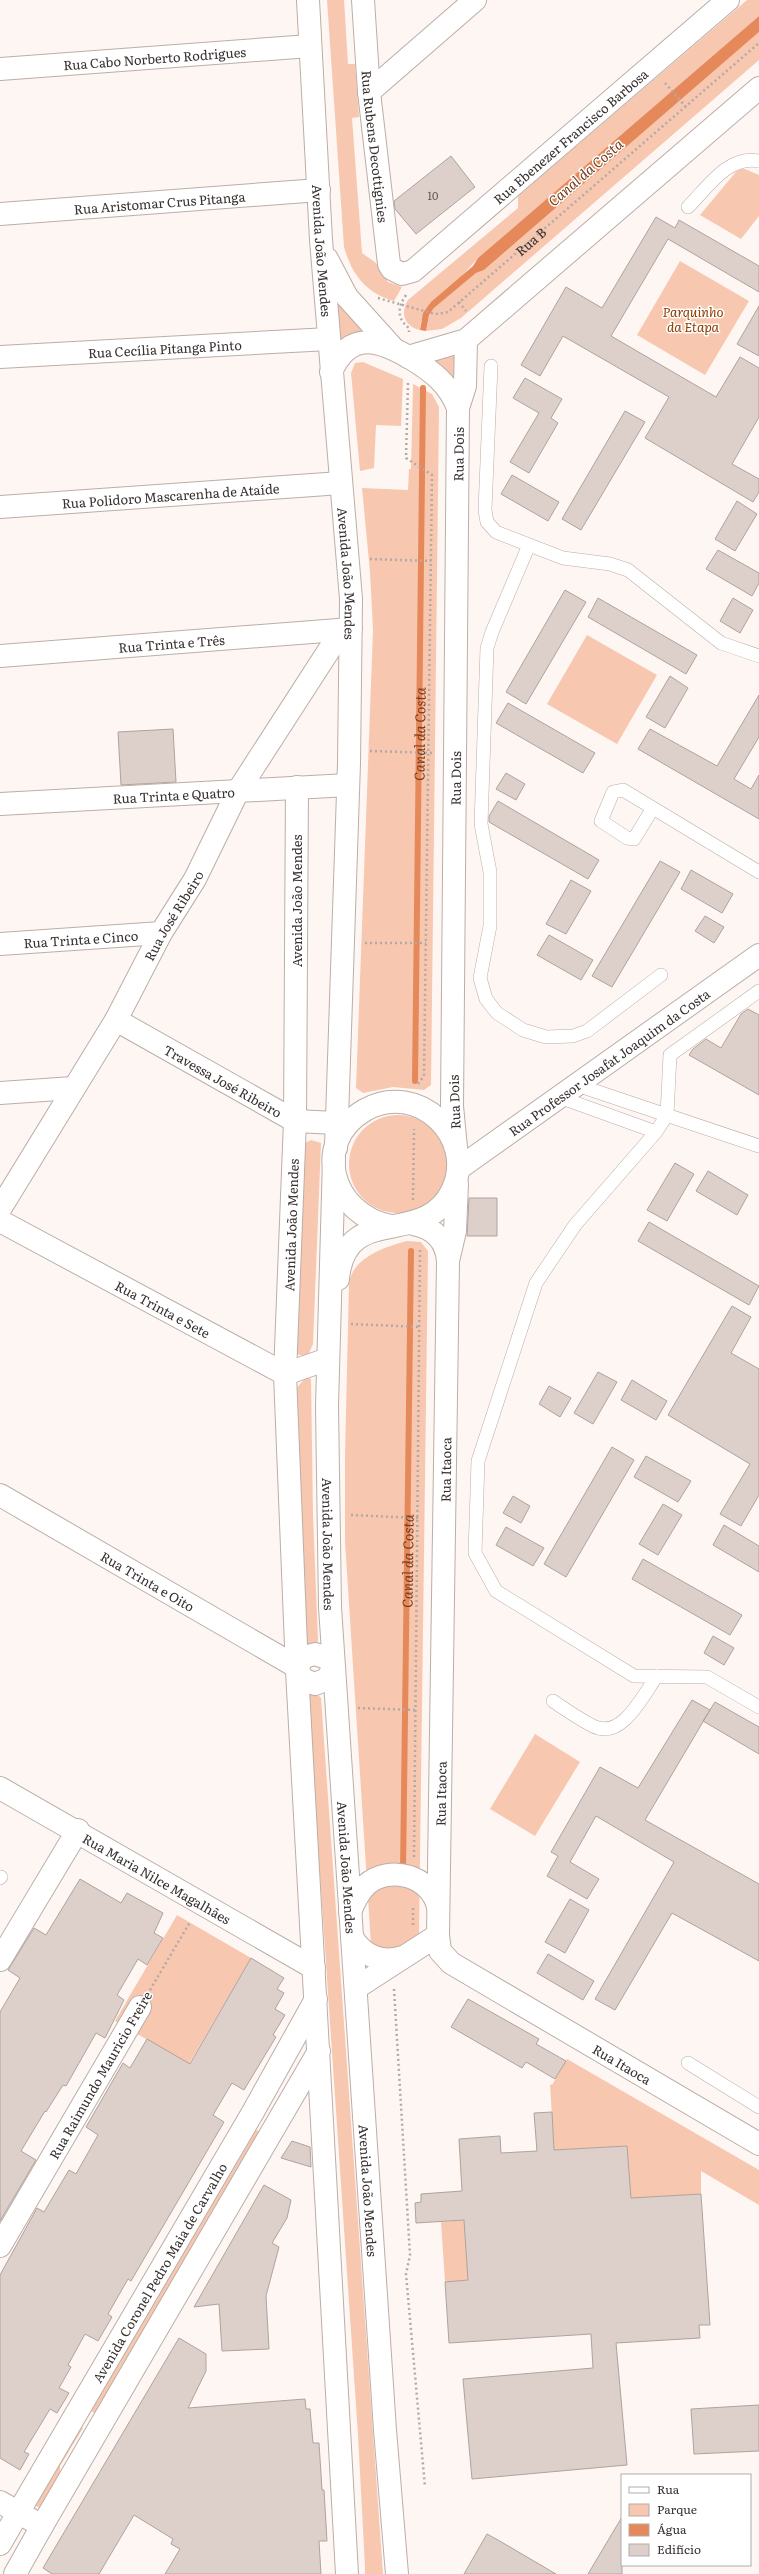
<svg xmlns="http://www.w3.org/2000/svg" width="759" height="2574" font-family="Literata,serif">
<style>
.green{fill:#f8c7b0}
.water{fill:#e5895a}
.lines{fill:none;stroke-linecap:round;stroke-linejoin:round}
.stream{stroke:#e5895a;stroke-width:6}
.building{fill:#ddcfc9;stroke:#b0a29c}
.lane-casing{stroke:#bbaea7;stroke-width:14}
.street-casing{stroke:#bbaea7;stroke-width:24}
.secondary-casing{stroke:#bbaea7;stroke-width:24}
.path{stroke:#b1aaa6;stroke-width:2.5;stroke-dasharray:2 3;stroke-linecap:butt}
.lane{stroke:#fff;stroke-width:13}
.street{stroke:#fff;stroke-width:22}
.secondary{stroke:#fff;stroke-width:22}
.labels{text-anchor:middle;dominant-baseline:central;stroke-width:3;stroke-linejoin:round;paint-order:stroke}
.number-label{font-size:11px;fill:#605856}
.street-label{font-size:13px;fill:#37312f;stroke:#fff}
.park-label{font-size:13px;font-style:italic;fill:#8e3b00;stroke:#fff}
.water-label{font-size:14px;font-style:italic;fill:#783b1b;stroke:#fff}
</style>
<rect width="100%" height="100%" fill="#fef6f2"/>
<path class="green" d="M327,0H344L348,64H355L359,117L352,118L362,253L376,263L388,282L402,287L394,301C366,293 352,275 344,247Z
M747,0H759V16L478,258L421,321L420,330C404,326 400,313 408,300L518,208V196Z
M759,32V60L461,318L442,329L426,331L429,315L434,308L476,273L484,270Z
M740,167L759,175V216L741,239L700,215Z
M680,261L749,301L705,375L637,335Z
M330,290L376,335L336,346Z
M456,352L457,387L428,359Z
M363,362L403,379L401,426L376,425L374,468L360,471L351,373L355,363Z
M413,384L432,394L439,407L431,1085L424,1090L393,1087L363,1093L356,1088L373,630L370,572L362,488L408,490L409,469H411Z
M587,635L657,675L617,744L547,704Z
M349 1164a49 49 0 1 1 98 0a49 49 0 1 1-98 0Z
M311,1140L321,1143L313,1344L309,1353L304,1356L296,1354L303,1144Z
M407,1241L421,1242L428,1251L419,1934L417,1941L373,1975L345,1542V1455L349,1284C352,1258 384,1247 407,1241Z
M306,1377L311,1379L313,1515L318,1640L317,1644L307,1648L296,1389Z
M316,1693L321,1698L383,2574H365V2567L358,2435L308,1698L310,1695Z
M535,1734L580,1762L535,1836L490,1809Z
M177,1915L251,1958L189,2064L115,2021Z
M567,2059L759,2170V2205L701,2171V2194L601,2200L630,2189L627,2146L554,2150L550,2084L552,2085Z
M254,2129L262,2133L96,2414L88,2409Z
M464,2220L468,2280L445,2282L441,2222Z
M78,2426L83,2428L60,2466V2477L41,2509L33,2504Z"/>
<path class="water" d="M759,16V32L484,270L476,273L434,308L429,315L426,331L420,330L423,313L431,302L473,266L478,258Z"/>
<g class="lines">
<g class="stream">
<path id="s1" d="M415,1081L423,388"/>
<path id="s2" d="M403,1871L411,1251"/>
</g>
</g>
<path class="building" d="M451,156L475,187L416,234L395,209L394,201Z
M656,217L675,228L679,220L759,266V292L668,239L611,336L716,397L740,357L759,368V417L732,464L759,479V492L753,502L645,438L669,397L563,336L540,376L521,365L566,287L602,308Z
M759,306V356L737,344Z
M525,378L562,399L551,418L558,423L529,473L510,462L539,413L513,398Z
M625,411L645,422L581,530L562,519Z
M512,475L559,502L548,521L501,494Z
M737,501L757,514L735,551L715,539Z
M718,550L759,573V583L752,596L706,569Z
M565,590L586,602L526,704L506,692Z
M598,598L697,655L686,674L588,617Z
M733,598L753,610L740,633L720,621Z
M670,676L688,688L665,728L646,717Z
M759,695V737L734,779L751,789L759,775V819L638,749L650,729L717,766Z
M508,703L595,753L583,773L496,723Z
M173,729L176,782L121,785L118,732Z
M506,773L525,784L516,800L496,789Z
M498,801L599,860L588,879L489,822V816Z
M660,861L680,872L612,987L592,976Z
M691,870L733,894L722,913L681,889Z
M571,880L591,891L566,934L546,924Z
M705,916L724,927L714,943L695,931Z
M549,935L593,960L581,980L537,955Z
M748,1009L759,1015V1095L689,1055L693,1049L706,1039L721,1048L741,1014Z
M675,1163L694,1174L667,1221L647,1210Z
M708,1171L748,1195L737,1215L696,1191Z
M469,1198H497V1236H467Z
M649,1222L759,1286L749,1305L638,1241Z
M732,1306L751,1317L731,1353L759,1369V1495L741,1526L720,1514L750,1464L668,1415Z
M598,1372L617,1382L593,1424L574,1413Z
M632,1380L667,1401L656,1420L621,1400Z
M549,1386L571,1398L560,1417L539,1404Z
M612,1447L634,1460L566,1577L544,1564Z
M646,1456L691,1481L678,1502L634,1477Z
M513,1496L530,1506L521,1523L503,1513Z
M663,1504L682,1515L658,1555L639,1544Z
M724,1525L759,1546V1572L713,1545Z
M506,1527L544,1548L533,1566L496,1545Z
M643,1559L742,1615L730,1635L632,1579Z
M713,1636L734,1648L724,1665L704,1653Z
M692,1700L710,1710L645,1820L759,1884V1961L672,1913L615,2010L595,1999L674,1862L596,1816L570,1862L599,1879L587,1899L547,1876L558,1856L551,1852L600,1767L638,1788Z
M715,1702L759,1727V1754L703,1721Z
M80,1879L121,1903L127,1893L163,1913L154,1933L163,1938L147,1965L138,1959L117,1995L124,2000L105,2038L96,2033L66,2086L63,2085L46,2112L45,2111L21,2151L36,2160L0,2221V2012L20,1978L8,1970L34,1928L46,1935Z
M570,1899L589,1910L565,1953L545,1942Z
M548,1954L594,1981L583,2000L537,1973Z
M251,1958L284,1978L277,1989L284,1993L275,2009L285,2015L273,2035L276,2037L244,2090L232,2083L213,2115L224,2122L131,2281L128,2279L108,2314L112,2317L98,2341L85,2334L68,2365L71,2367L59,2388L69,2393L57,2413L50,2409L24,2452L29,2454L20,2470L0,2458V2275L37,2208L44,2212L69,2170L76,2174L98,2135L86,2127L123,2063L130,2068L147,2039L190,2064Z
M468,1999L539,2039L536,2044L566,2061L555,2079L526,2062L522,2068L451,2027Z
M552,2112L554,2150L627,2146L631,2198L701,2194L710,2325H699L700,2338L616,2343L627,2465L472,2479L463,2379L593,2368L591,2334L449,2343L445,2282L468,2280L464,2220L416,2223L415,2203L421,2202V2194L462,2191L459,2139L500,2136L501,2153L537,2151L534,2113Z
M292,2141L310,2147L311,2167L281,2158Z
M264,2185L291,2200L287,2218L272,2243L279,2247L266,2296L269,2349L222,2351L219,2304L194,2307Z
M179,2338L206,2354V2371L188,2408L305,2399L306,2409H310L313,2443H319L322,2490H324L327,2541H319L321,2574H165L180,2549L171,2544L173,2539L134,2515L99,2574H52L43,2568Z
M759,2405V2451L694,2454L691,2409Z
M622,2517V2574H588Z
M487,2534L498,2540L556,2574H464Z"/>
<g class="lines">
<g class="lane-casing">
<path id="lane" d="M688,207C708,187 728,155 759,161
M491,366L485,510L487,522L496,532L563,558L610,564L628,570L721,643L759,656
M529,545L492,632L487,648L481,824L490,872V926L480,978L486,999L497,1013L523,1030L546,1037L573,1036L587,1031L661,975
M653,808L634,839L627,838L601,821L613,792L623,790L759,872
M759,991L670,1055L667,1115L656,1132L575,1225L536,1283L478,1461L475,1553L496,1591L634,1676L707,1677L759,1707
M577,1085L759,1146
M559,1097L656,1132
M553,1701C566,1710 579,1719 593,1726C622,1741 643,1695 657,1676
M0,1878L1,1877
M688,2063L759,2107"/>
</g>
<g class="street-casing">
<g id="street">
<path id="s4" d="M0,69L310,46"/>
<path d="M369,92L475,0"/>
<path id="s5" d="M0,214L319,190"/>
<path id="s6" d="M0,507L341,483"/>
<path id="s7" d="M0,656L351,629"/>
<path d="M297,787L295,1121L285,1374L297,1671L347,2574"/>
<path id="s8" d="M0,804L348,785"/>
<path id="s9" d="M116,1020L295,1121L336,1123"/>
<path d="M0,1093L73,1088"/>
<path id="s10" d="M458,1169L759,955"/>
<path id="s11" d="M0,1221L285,1374L328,1359"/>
<path id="s12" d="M0,1495L297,1667"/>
<path id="s13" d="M0,1788L314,1968"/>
<path id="s14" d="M438,1935L440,1951L451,1963L759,2144"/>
<path d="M0,1960L78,1830"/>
<path d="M0,2246L140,2007"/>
<path id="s15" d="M18,2513L253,2112L316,1999"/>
<path d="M42,2526L319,2051"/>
</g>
</g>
<g class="secondary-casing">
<g id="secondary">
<path id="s16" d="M308,0L321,240L351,599L349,763L336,1148"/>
<path id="s17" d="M363,0L369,92L389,264L392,269L402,274L413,271L728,0"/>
<path d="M327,259L347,297L393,348"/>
<path id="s18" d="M0,357L329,339"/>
<path d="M408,357L466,340L759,88"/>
<path d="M331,372C350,329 380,340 412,359C433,372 449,384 458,408"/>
<path id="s19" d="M0,944L161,933"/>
<path id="s20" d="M456,1148L452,1106L458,408L465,386L466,340"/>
<path id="s21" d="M334,1159L327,1406L330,1607L385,2430L397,2574"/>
<path id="s22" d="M0,1209L116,1020L161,933L195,879L238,791L342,630"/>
<path d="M448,1261L455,1231L457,1184"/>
<path d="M338,1279C345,1201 424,1249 452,1191C478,1137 417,1080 365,1110C310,1142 332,1215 391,1226"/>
<path d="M315,1654L327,1658L334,1668L327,1679L315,1684L302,1679L297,1667L304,1657Z"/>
<path d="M350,1912C354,1902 358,1893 366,1885C390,1864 431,1876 438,1907"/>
<path d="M352,1937C363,1956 382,1964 403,1957"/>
<path id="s23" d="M356,1988L438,1935L448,1262C447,1241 435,1228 413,1224"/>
<path d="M0,2502L42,2526L15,2574"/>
<path d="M0,2544L18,2513"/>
</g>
</g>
<g class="path">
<path d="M665,83L686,107"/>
<path d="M406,295C398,307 396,318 409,328V332"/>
<path id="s3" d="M378,298L431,313L438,314L448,312L759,43"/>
<path d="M459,302L466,311"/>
<path d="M408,383L406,458L432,475L424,1076L418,1084"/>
<path d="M370,559L431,561"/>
<path d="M370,751L435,753"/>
<path d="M365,943H426"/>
<path d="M413,1200L414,1129"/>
<path d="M351,1324L421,1327"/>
<path d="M351,1515L418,1518"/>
<path d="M358,1708L416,1710"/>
<path d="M414,1857L420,1250"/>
<path d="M413,1925V1906"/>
<path d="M394,1989L410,2255L406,2274L425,2487"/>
<path d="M150,1990L190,1922"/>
</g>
<use href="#lane" class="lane"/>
<use href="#street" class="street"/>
<use href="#secondary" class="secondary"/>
</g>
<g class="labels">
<g class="number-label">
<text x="433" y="195">10</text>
</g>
<g class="street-label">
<text stroke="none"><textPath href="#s4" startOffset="155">Rua Cabo Norberto Rodrigues</textPath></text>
<text stroke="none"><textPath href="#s17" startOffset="501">Rua Ebenezer Francisco Barbosa</textPath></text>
<text stroke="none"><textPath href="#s17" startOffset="147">Rua Rubens Decottignies</textPath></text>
<text stroke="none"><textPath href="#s5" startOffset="160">Rua Aristomar Crus Pitanga</textPath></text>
<text stroke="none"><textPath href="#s3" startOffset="181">Rua B</textPath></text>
<text stroke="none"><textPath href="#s16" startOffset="251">Avenida João Mendes</textPath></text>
<text stroke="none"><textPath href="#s18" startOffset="165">Rua Cecília Pitanga Pinto</textPath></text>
<text stroke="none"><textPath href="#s20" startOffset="694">Rua Dois</textPath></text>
<text stroke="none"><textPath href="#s6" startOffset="171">Rua Polidoro Mascarenha de Ataíde</textPath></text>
<text stroke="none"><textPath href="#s16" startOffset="575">Avenida João Mendes</textPath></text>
<text stroke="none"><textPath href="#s7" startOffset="172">Rua Trinta e Três</textPath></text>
<text stroke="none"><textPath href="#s20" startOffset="370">Rua Dois</textPath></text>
<text stroke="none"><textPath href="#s8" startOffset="174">Rua Trinta e Quatro</textPath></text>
<text transform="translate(296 901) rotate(-90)">Avenida João Mendes</text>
<text stroke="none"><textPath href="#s22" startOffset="341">Rua José Ribeiro</textPath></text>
<text stroke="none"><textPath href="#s19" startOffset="81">Rua Trinta e Cinco</textPath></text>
<text stroke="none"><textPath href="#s10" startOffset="185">Rua Professor Josafat Joaquim da Costa</textPath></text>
<text stroke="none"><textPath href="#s9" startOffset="123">Travessa José Ribeiro</textPath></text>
<text transform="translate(454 1102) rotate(-92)">Rua Dois</text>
<text transform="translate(291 1225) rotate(-88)">Avenida João Mendes</text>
<text stroke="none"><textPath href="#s11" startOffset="185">Rua Trinta e Sete</textPath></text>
<text stroke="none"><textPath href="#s23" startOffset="563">Rua Itaoca</textPath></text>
<text stroke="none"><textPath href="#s21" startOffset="385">Avenida João Mendes</textPath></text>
<text stroke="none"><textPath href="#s12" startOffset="171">Rua Trinta e Oito</textPath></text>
<text stroke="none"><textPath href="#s23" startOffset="239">Rua Itaoca</textPath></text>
<text stroke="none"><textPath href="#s21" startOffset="709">Avenida João Mendes</textPath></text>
<text stroke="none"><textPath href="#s13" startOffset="181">Rua Maria Nilce Magalhães</textPath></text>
<text stroke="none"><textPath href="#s14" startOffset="231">Rua Itaoca</textPath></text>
<text transform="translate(100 2075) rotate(-60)">Rua Raimundo Mauricio Freire</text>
<text stroke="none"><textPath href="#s21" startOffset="1033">Avenida João Mendes</textPath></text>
<text stroke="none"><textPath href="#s15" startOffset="279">Avenida Coronel Pedro Maia de Carvalho</textPath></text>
</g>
<g class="park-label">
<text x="693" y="311">Parquinho<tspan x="693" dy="15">da Etapa</tspan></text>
</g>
<g class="water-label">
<text transform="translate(585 172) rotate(-41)">Canal da Costa</text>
<text stroke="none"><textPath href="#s1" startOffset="347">Canal da Costa</textPath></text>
<text stroke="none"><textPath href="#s2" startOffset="310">Canal da Costa</textPath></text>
</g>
</g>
<rect x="621" y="2474" width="130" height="92" fill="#ffffff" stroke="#afadac"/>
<rect x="629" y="2487" width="20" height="6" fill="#ffffff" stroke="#afadac"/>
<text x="657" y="2494" font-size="12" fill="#37312f">Rua</text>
<rect x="629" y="2504" width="20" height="12" fill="#f8c7b0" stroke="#afadac"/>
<text x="657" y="2514" font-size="12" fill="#37312f">Parque</text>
<rect x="629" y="2524" width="20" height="12" fill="#e5895a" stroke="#afadac"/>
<text x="657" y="2534" font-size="12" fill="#37312f">Água</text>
<rect x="629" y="2544" width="20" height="12" fill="#ddcfc9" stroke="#afadac"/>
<text x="657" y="2554" font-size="12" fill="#37312f">Edifício</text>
</svg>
